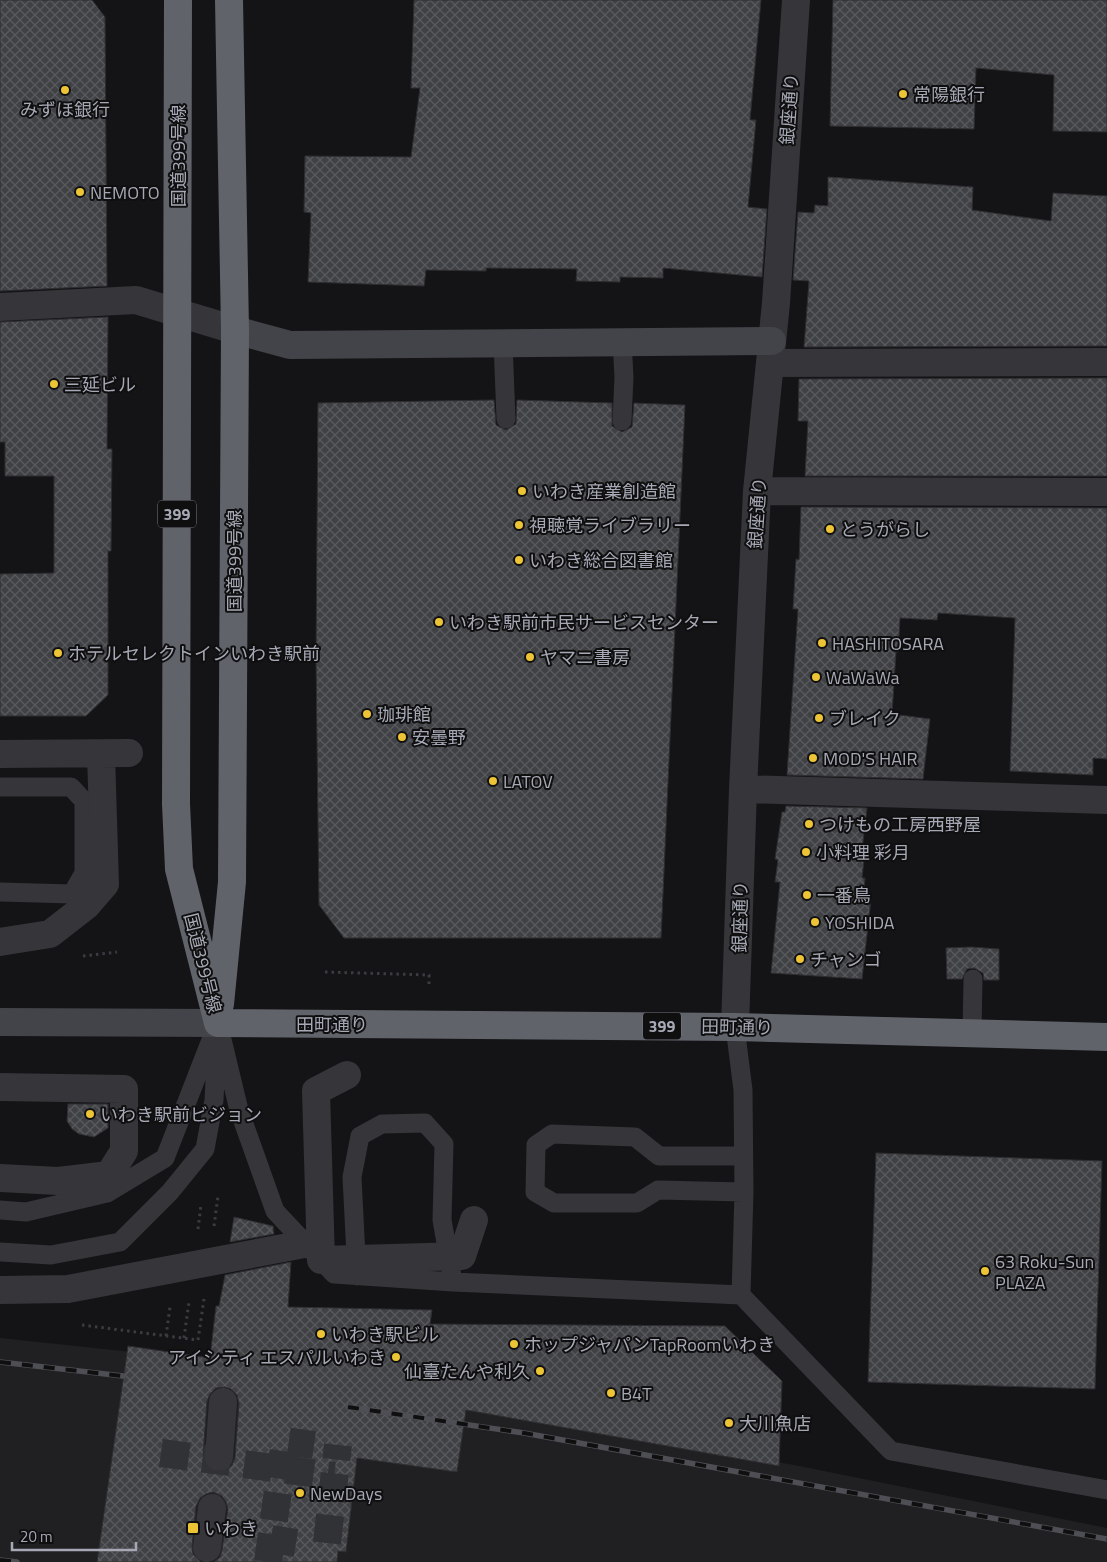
<svg xmlns="http://www.w3.org/2000/svg" width="1107" height="1562" font-family="'Titillium Web','Noto Sans JP',sans-serif">
<style>
.built{fill:#202022}
.building{fill:url(#building-cross-hatch);stroke:#2e2e31;fill-rule:evenodd}
.lines{fill:none;stroke-linecap:round;stroke-linejoin:round}
.street-tunnel{stroke:#313236;stroke-width:28;stroke-dasharray:28 14;stroke-linecap:butt}
.path{stroke:#3b3c41;stroke-width:3;stroke-dasharray:2.5 4;stroke-linecap:butt}
.lane{stroke:#35353a;stroke-width:19}
.street{stroke:#35353a;stroke-width:28}
.secondary{stroke:#43444a;stroke-width:28}
.highway{stroke:#61636b;stroke-width:28}
.rail-casing{stroke:#4e4f55;stroke-width:5.5}
.rail{stroke:#0f0f10;stroke-width:4;stroke-dasharray:11;stroke-linecap:butt}
.poi-dot{fill:#ecc436;stroke:#0f0f10;stroke-width:2}
.labels{text-anchor:middle;dominant-baseline:central;stroke-width:4;stroke-linejoin:round;paint-order:stroke}
.shield{fill:#0f0f10;stroke:#797b84;stroke-width:1}
.shield-label{font-size:16px;font-weight:bold;fill:#a6a9b5}
.poi-label{font-size:18px;fill:#a6a9b5;stroke:#0f0f10;text-anchor:start}
.street-label{font-size:18px;fill:#a6a9b5;stroke:#0f0f10}
</style>
<defs>
<pattern id="building-cross-hatch" width="8" height="8" patternUnits="userSpaceOnUse" patternTransform="scale(1.25)"><rect width="8" height="8" fill="#404145"/><path d="M0 0l8 8M0 8l8-8" fill="none" stroke="#595a5e"/></pattern>
</defs>
<rect width="100%" height="100%" fill="#141416"/>
<path class="built" d="M0,1338L123,1351L794,1465L1107,1528V1562H0Z"/>
<path class="building" d="M0,0H92L105,17L107,286L0,291Z
M414,0H761L750,120H756L748,207L767,209L762,277L663,268V278L620,277V282L576,281L577,269L486,268V271L426,270L424,286L308,282L311,213L304,212L305,156L411,157L420,88H411Z
M833,0H1107V132L1053,131L1054,75L976,68L974,129L830,126Z
M828,177L973,187L972,210L1051,221L1053,193L1107,196V346L804,347L809,281L793,280L798,212L814,213L815,205L828,206Z
M108,317L107,449H112L111,551H108V695L86,716H0V574L54,573V476H5V442H0V322Z
M1107,378V476H805L808,421H798L799,379Z
M494,400L496,425L506,430L516,424L517,400L612,403V426L622,432L632,427L634,403L685,405L661,938H344L319,905L316,657L318,403Z
M801,507L1107,508V759L1093,758V775L1010,771L1015,618L938,613L937,620L900,618L898,652H896L892,714L930,719L923,779L787,775L798,609H793L796,559L799,560Z
M786,806L867,808L862,850H865L862,878H865L863,898L871,899L862,979L771,973L780,882H775L778,860L775,859L782,812H785Z
M971,947L999,949V980H984L983,973L974,968L967,969L962,979H947L946,948Z
M68,1104H108V1128L94,1137L79,1134L72,1129L67,1121Z
M876,1153L1102,1161L1095,1389L868,1382Z
M234,1217L273,1226L274,1234L230,1242Z
M291,1262L288,1307L432,1310L430,1324L725,1326L782,1381L779,1466L466,1410L457,1472L357,1458L346,1552L338,1551L337,1562H214L220,1557L222,1550L228,1509L226,1502L222,1496L213,1492L206,1494L200,1498L196,1506L192,1547L193,1554L201,1562H97L128,1346L210,1358L216,1306H219L225,1275ZM225,1387L231,1389L237,1395L239,1403L235,1458L232,1465L226,1471L217,1472L211,1470L205,1464L203,1456L207,1401L210,1394L216,1388Z"/>
<g class="lines">
<path class="street-tunnel" d="M161,1453L334,1476
M271,1539L296,1543
M327,1543L338,1445
M268,1562L285,1441L314,1445"/>
<path class="path" d="M83,956L117,952
M325,972L429,975V988
M214,1226L218,1196
M198,1229L201,1205
M82,1325L198,1340L204,1299
M166,1336L170,1307
M184,1338L189,1302"/>
<path class="lane" d="M503,342L506,419
M622,421L624,377L622,340
M0,787H71L84,801V873L72,894L0,892
M218,1023L239,1110L275,1211L334,1274L453,1282
M735,1027L743,1090L744,1192L741,1295
M972,1033L973,979
M743,1156H659L635,1137L552,1134L536,1145L535,1192L554,1203H637L658,1190L744,1192
M0,1210L26,1212L107,1193L165,1158L211,1040
M0,1252L51,1255L120,1242L170,1192L205,1149L214,1100L217,1044
M357,1276L352,1177L360,1136L382,1124L425,1123L444,1144L442,1220L453,1282L741,1295L891,1451L1107,1490"/>
<path class="street" d="M0,307L136,300L235,330
M770,363L1107,362
M757,491L1107,492
M0,754L129,753
M743,789L1107,800
M0,942L50,934L86,906L105,884L101,754
M735,1027L743,789L757,491L776,303L796,0
M347,1075L316,1091L321,1260L462,1256L474,1220
M0,1087L124,1089V1151L109,1175L58,1181L0,1178
M0,1290L68,1289L320,1241
M219,1457L223,1402
M207,1548L212,1508"/>
<path class="secondary" d="M235,330L290,345L772,341
M0,1022L218,1023"/>
<path class="highway" d="M178,0L176,804L179,869L218,1023
M220,1004L232,882L235,330L229,0
M218,1023L735,1027L1107,1037"/>
<g class="rail-casing">
<path id="rail" d="M0,1362L123,1376
M348,1407L524,1433L1107,1539
M0,1560L17,1562"/>
</g>
<use href="#rail" class="rail"/>
</g>
<g class="poi-dot">
<circle cx="65" cy="90" r="5"/>
<circle cx="903" cy="94" r="5"/>
<circle cx="80" cy="192" r="5"/>
<circle cx="54" cy="384" r="5"/>
<circle cx="522" cy="491" r="5"/>
<circle cx="519" cy="525" r="5"/>
<circle cx="830" cy="529" r="5"/>
<circle cx="519" cy="560" r="5"/>
<circle cx="439" cy="622" r="5"/>
<circle cx="822" cy="643" r="5"/>
<circle cx="58" cy="653" r="5"/>
<circle cx="530" cy="657" r="5"/>
<circle cx="816" cy="677" r="5"/>
<circle cx="367" cy="714" r="5"/>
<circle cx="819" cy="718" r="5"/>
<circle cx="402" cy="737" r="5"/>
<circle cx="813" cy="758" r="5"/>
<circle cx="493" cy="781" r="5"/>
<circle cx="809" cy="824" r="5"/>
<circle cx="806" cy="852" r="5"/>
<circle cx="807" cy="895" r="5"/>
<circle cx="815" cy="922" r="5"/>
<circle cx="800" cy="959" r="5"/>
<circle cx="90" cy="1114" r="5"/>
<circle cx="985" cy="1271" r="5"/>
<circle cx="321" cy="1334" r="5"/>
<circle cx="514" cy="1344" r="5"/>
<circle cx="396" cy="1357" r="5"/>
<circle cx="540" cy="1371" r="5"/>
<circle cx="611" cy="1393" r="5"/>
<circle cx="729" cy="1423" r="5"/>
<circle cx="300" cy="1493" r="5"/>
<rect x="187" y="1522" width="12" height="12" rx="2.5"/>
</g>
<g class="labels">
<g class="shield">
<rect x="158" y="500.5" width="38" height="27" rx="4"/>
<rect x="643" y="1012.5" width="38" height="27" rx="4"/>
</g>
<g class="shield-label">
<text x="177" y="514">399</text>
<text x="662" y="1026">399</text>
</g>
<g class="poi-label">
<text x="913" y="94">常陽銀行</text>
<text x="65" y="109" text-anchor="middle">みずほ銀行</text>
<text x="90" y="192">NEMOTO</text>
<text x="64" y="384">三延ビル</text>
<text x="532" y="491">いわき産業創造館</text>
<text x="529" y="525">視聴覚ライブラリー</text>
<text x="840" y="529">とうがらし</text>
<text x="529" y="560">いわき総合図書館</text>
<text x="449" y="622">いわき駅前市民サービスセンター</text>
<text x="832" y="643">HASHITOSARA</text>
<text x="68" y="653">ホテルセレクトインいわき駅前</text>
<text x="540" y="657">ヤマニ書房</text>
<text x="826" y="677">WaWaWa</text>
<text x="377" y="714">珈琲館</text>
<text x="829" y="718">ブレイク</text>
<text x="412" y="737">安曇野</text>
<text x="823" y="758">MOD'S HAIR</text>
<text x="503" y="781">LATOV</text>
<text x="819" y="824">つけもの工房西野屋</text>
<text x="816" y="852">小料理 彩月</text>
<text x="817" y="895">一番鳥</text>
<text x="825" y="922">YOSHIDA</text>
<text x="810" y="959">チャンゴ</text>
<text x="100" y="1114">いわき駅前ビジョン</text>
<text x="995" y="1261">63 Roku-Sun<tspan x="995" dy="21">PLAZA</tspan></text>
<text x="331" y="1334">いわき駅ビル</text>
<text x="524" y="1344">ホップジャパンTapRoomいわき</text>
<text x="386" y="1357" text-anchor="end">アイシティ エスパルいわき</text>
<text x="530" y="1371" text-anchor="end">仙臺たんや利久</text>
<text x="621" y="1393">B4T</text>
<text x="739" y="1423">大川魚店</text>
<text x="310" y="1493">NewDays</text>
<text x="204" y="1528">いわき</text>
</g>
<g class="street-label">
<text transform="translate(789 109) rotate(-86)">銀座通り</text>
<text transform="translate(178 156) rotate(-90)">国道399号線</text>
<text transform="translate(757 513) rotate(-86)">銀座通り</text>
<text transform="translate(234 561) rotate(-90)">国道399号線</text>
<text transform="translate(740 917) rotate(-89)">銀座通り</text>
<text transform="translate(203 963) rotate(76)">国道399号線</text>
<text x="332" y="1024">田町通り</text>
<text transform="translate(737 1027) rotate(1)">田町通り</text>
</g>
</g>
<path d="M12 1542v8h124v-8" fill="none" stroke="#a6a9b5" stroke-width="2.5"/>
<text x="20" y="1542" font-size="15" fill="#a6a9b5" stroke="#0f0f10" stroke-width="4" paint-order="stroke">20 m</text>
</svg>
